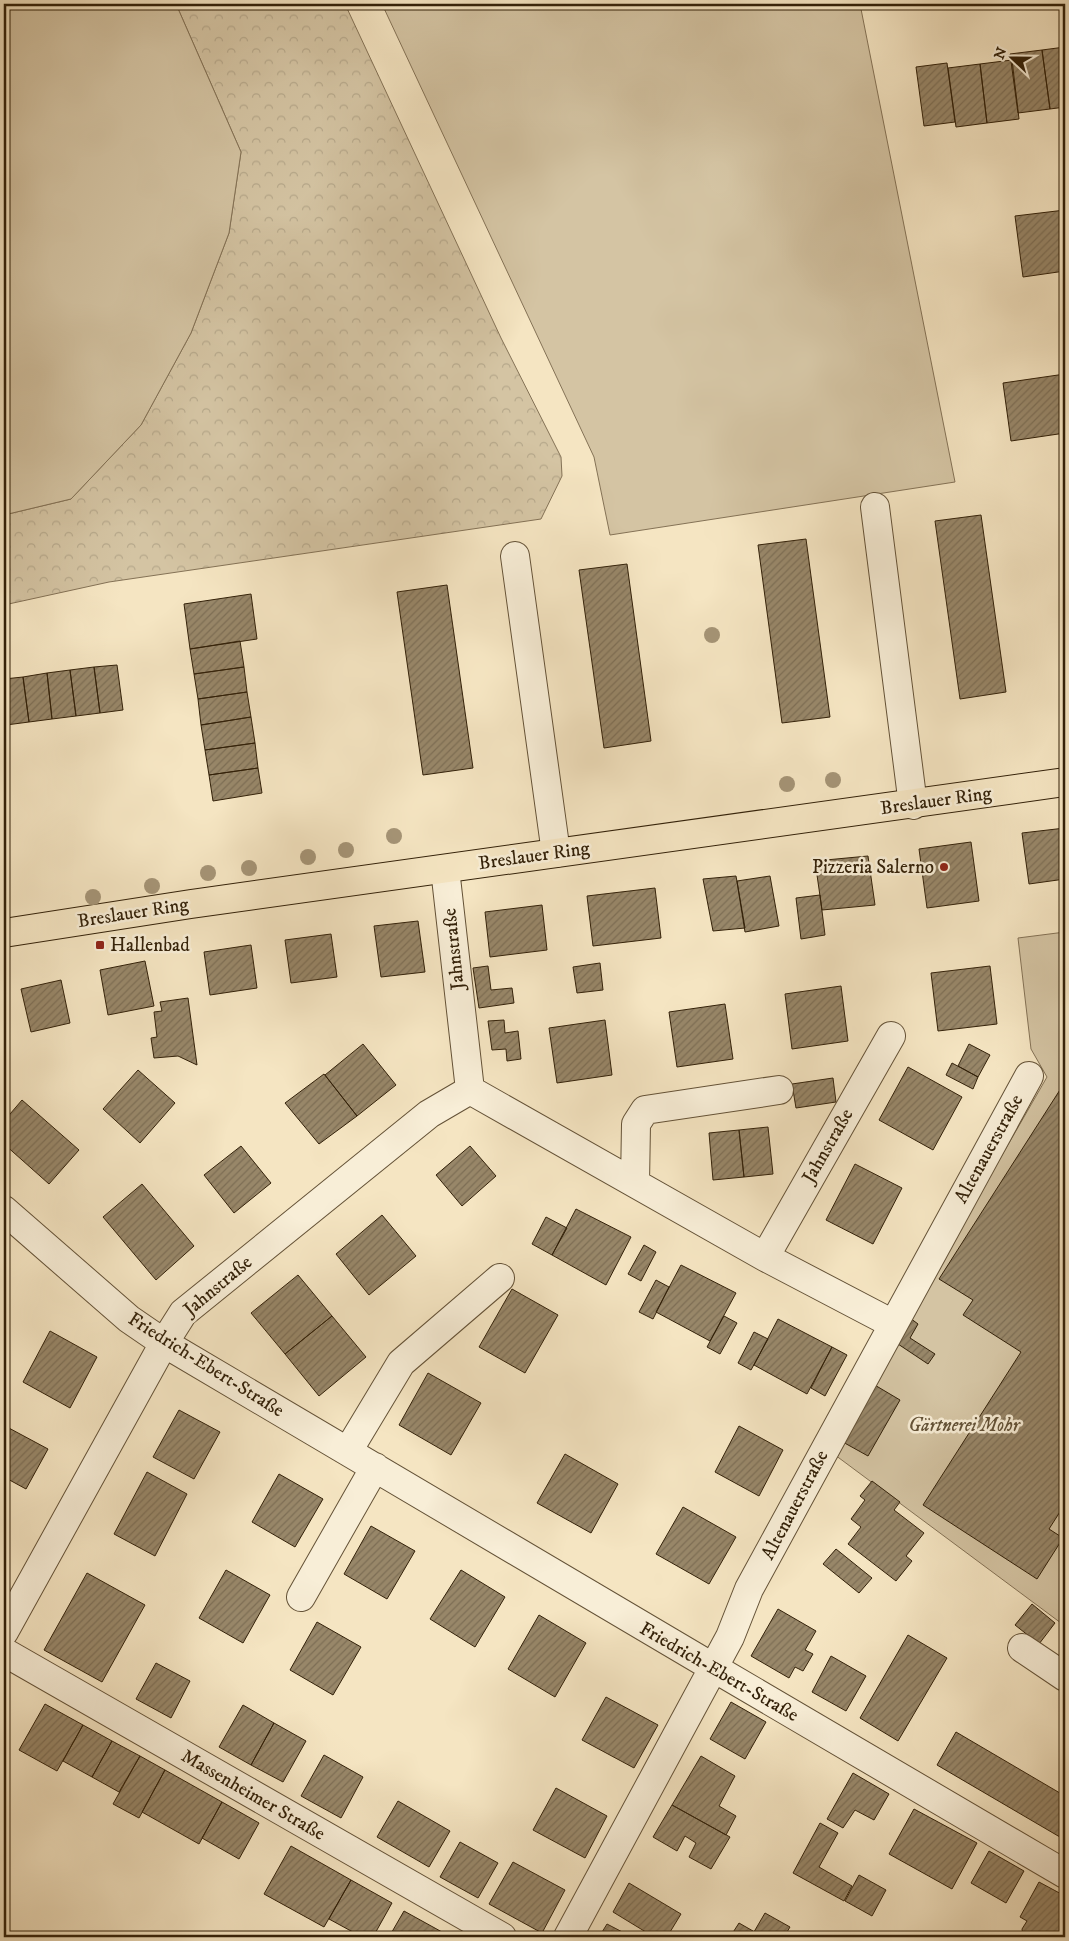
<svg xmlns="http://www.w3.org/2000/svg" width="1069" height="1941" font-family="'IM FELL DW Pica',serif">
<style>
.forest{fill:url(#forest-crowns);stroke:#847256}
.garden{fill:#d4c4a3;stroke:#847256}
.building{fill:url(#building-hatch);stroke:#332109}
.lines{fill:none;stroke-linecap:round;stroke-linejoin:round}
.minor-casing{stroke:#645237;stroke-width:30}
.major-casing{stroke:#332109;stroke-width:30}
.minor{stroke:#f8eed7;stroke-width:28}
.major{stroke:#f5e5c2;stroke-width:28}
.tree{fill:#a59476}
.poi-dot{fill:#8f2418;stroke:#f8eed7;stroke-width:2}
.labels{text-anchor:middle;dominant-baseline:central;stroke-width:5;stroke-linejoin:round;paint-order:stroke}
.street-label{font-size:19px;fill:#332109;stroke:#f8eed7}
.poi-label{font-size:19px;fill:#332109;stroke:#f8eed7;text-anchor:end}
.park-label{font-size:19px;font-style:italic;fill:#635237;stroke:#f8eed7}
</style>
<defs>
<pattern id="forest-crowns" width="20" height="18" patternUnits="userSpaceOnUse" patternTransform="scale(1.25)"><rect width="20" height="18" fill="#d4c4a3"/><path d="M2 6a3 3 0 1 1 6 0M12 15a3 3 0 1 1 6 0" fill="none" stroke="#b6a88b"/></pattern>
<pattern id="building-hatch" width="6" height="6" patternUnits="userSpaceOnUse" patternTransform="scale(1.25)"><rect width="6" height="6" fill="#988769"/><path d="M-1 1l2-2M0 6l6-6M5 7l2-2" fill="none" stroke="#7d6e55"/></pattern>
</defs>
<rect width="100%" height="100%" fill="#f5e5c2"/>
<filter id="stains"><feTurbulence type="fractalNoise" baseFrequency=".004" numOctaves="4"/><feColorMatrix values="0 0 0 0 .2 0 0 0 0 .09 0 0 0 0 .02 0 0 0 .5 -.17"/></filter>
<radialGradient id="worn" r=".72"><stop offset=".6" stop-color="#630" stop-opacity="0"/><stop offset="1" stop-color="#630" stop-opacity=".3"/></radialGradient>
<path class="forest" d="M176,4H345L501,338L561,457L562,476L541,519L109,582L4,605V515L71,499L141,425L191,333L229,233L241,152Z"/>
<path class="garden" d="M4,4H176L241,152L229,233L191,333L141,425L71,499L4,515Z
M382,4H860L955,482L610,535L594,457Z
M1065,932V1626L831,1452L1047,1077L1031,1049L1018,938Z"/>
<path class="building" d="M1065,47V107L1050,109L1042,50Z
M1042,50L1050,109L1018,113L1010,54Z
M1012,60L1019,119L987,123L980,64Z
M947,63L955,122L924,126L916,67Z
M980,64L987,123L956,127L948,68Z
M1065,210V271L1023,277L1015,216Z
M1065,374V433L1011,441L1003,383Z
M981,515L1006,692L960,699L935,521Z
M806,539L830,717L782,723L758,545Z
M627,564L651,741L604,748L579,570Z
M447,585L473,768L423,775L397,592Z
M251,594L257,639L190,649L184,604Z
M240,641L244,667L194,674L190,649Z
M117,665L123,710L100,713L94,667Z
M94,667L100,713L76,716L70,670Z
M244,667L247,692L198,699L194,674Z
M70,670L76,716L52,719L47,673Z
M47,673L52,719L29,722L23,677Z
M23,677L29,722L6,725L4,708V679Z
M247,692L251,717L201,725L198,699Z
M251,717L255,743L205,750L201,725Z
M255,743L258,768L209,775L205,750Z
M258,768L262,793L213,801L209,775Z
M1065,828V879L1029,884L1022,833Z
M971,842L979,901L927,908L919,849Z
M868,856L875,905L822,910L815,861Z
M736,876L745,928L713,931L703,879Z
M770,876L779,926L745,932L737,881Z
M655,888L661,938L593,946L587,896Z
M820,895L825,935L801,939L796,898Z
M542,905L547,950L490,957L485,912Z
M418,921L425,972L381,977L374,926Z
M331,934L337,977L291,983L285,940Z
M251,945L257,988L210,995L204,952Z
M145,961L154,1006L108,1015L100,970Z
M600,963L603,990L577,993L573,967Z
M488,966L491,990L512,988L514,1003L479,1008L473,968Z
M990,966L997,1024L938,1031L931,973Z
M61,980L70,1023L31,1032L21,989Z
M841,986L848,1041L792,1049L785,994Z
M188,998L197,1065L178,1056L154,1058L151,1038L157,1037L154,1012L162,1011L160,1002Z
M725,1004L733,1059L677,1067L669,1012Z
M504,1020L505,1033L518,1031L521,1059L507,1061L506,1049L492,1050L488,1021Z
M605,1020L612,1075L557,1083L549,1028Z
M363,1044L396,1085L357,1116L325,1075Z
M969,1044L990,1055L978,1077L958,1066Z
M952,1063L978,1077L973,1089L946,1075Z
M908,1067L962,1097L933,1150L879,1120Z
M138,1070L175,1103L140,1143L103,1109Z
M324,1074L357,1116L319,1144L285,1103Z
M833,1078L836,1102L796,1108L792,1084Z
M1065,1082V1504L1049,1529L1063,1538L1037,1579L923,1505L1021,1352L963,1315L973,1300L939,1279Z
M22,1100L79,1150L49,1184L4,1144V1121Z
M768,1127L773,1174L744,1177L739,1130Z
M739,1130L744,1177L713,1180L709,1133Z
M241,1146L271,1183L234,1213L204,1175Z
M470,1146L496,1176L462,1206L436,1175Z
M855,1164L902,1188L873,1244L826,1220Z
M142,1184L194,1246L156,1280L103,1217Z
M576,1209L631,1237L606,1285L552,1255Z
M382,1215L416,1256L369,1295L336,1254Z
M546,1217L567,1228L552,1255L532,1244Z
M644,1245L656,1252L641,1281L628,1274Z
M681,1265L736,1293L710,1341L656,1312Z
M298,1275L332,1316L285,1354L251,1313Z
M656,1280L669,1287L653,1319L639,1312Z
M512,1289L558,1315L525,1373L479,1347Z
M332,1316L366,1357L319,1396L285,1354Z
M724,1316L737,1323L720,1354L707,1347Z
M910,1318L918,1324L910,1338L935,1354L928,1364L895,1342Z
M778,1319L832,1347L807,1394L754,1365Z
M50,1331L97,1357L70,1408L23,1382Z
M754,1332L768,1339L751,1370L738,1363Z
M832,1347L847,1355L825,1396L811,1388Z
M428,1373L481,1403L451,1455L399,1425Z
M873,1384L900,1400L868,1456L841,1441Z
M179,1410L220,1432L194,1479L153,1457Z
M739,1426L783,1450L759,1496L715,1472Z
M7,1427L48,1449L26,1489L4,1477V1432Z
M565,1454L618,1484L591,1533L537,1503Z
M147,1472L187,1494L155,1556L114,1534Z
M279,1474L323,1499L295,1547L252,1522Z
M872,1481L900,1502L894,1510L924,1533L906,1556L912,1561L896,1581L848,1544L861,1527L851,1519L865,1500L860,1496Z
M683,1507L736,1537L709,1584L656,1554Z
M371,1526L415,1551L387,1599L344,1574Z
M836,1549L872,1578L859,1593L823,1564Z
M226,1570L270,1595L243,1643L199,1618Z
M461,1570L505,1597L475,1647L430,1619Z
M87,1573L145,1605L102,1682L44,1650Z
M1032,1604L1055,1623L1039,1644L1015,1625Z
M778,1609L816,1631L805,1650L813,1654L803,1671L795,1667L789,1678L751,1656Z
M539,1615L586,1643L555,1697L508,1669Z
M317,1622L361,1647L333,1695L290,1670Z
M908,1635L947,1658L898,1741L860,1718Z
M831,1656L866,1676L846,1711L812,1692Z
M156,1663L190,1681L171,1718L136,1699Z
M606,1697L658,1725L634,1768L582,1740Z
M731,1702L766,1722L745,1759L710,1739Z
M45,1704L83,1725L57,1771L19,1750Z
M243,1705L274,1723L251,1765L219,1747Z
M274,1723L306,1741L283,1782L251,1765Z
M83,1725L112,1741L92,1777L63,1761Z
M956,1732L1065,1796V1840L937,1765Z
M112,1741L140,1756L119,1792L92,1777Z
M324,1755L363,1777L341,1818L301,1796Z
M140,1756L165,1770L139,1818L113,1804Z
M701,1756L735,1776L719,1806L736,1816L726,1835L672,1805Z
M165,1770L222,1802L199,1844L142,1812Z
M853,1773L889,1794L874,1820L855,1810L843,1828L827,1819Z
M556,1788L607,1816L585,1858L533,1830Z
M398,1801L450,1831L429,1867L377,1837Z
M222,1802L259,1823L239,1859L202,1838Z
M672,1805L730,1837L711,1869L689,1857L696,1843L685,1836L677,1851L653,1837Z
M914,1809L977,1843L952,1889L889,1854Z
M820,1823L838,1833L819,1867L852,1886L844,1901L793,1873Z
M460,1842L498,1863L478,1898L440,1877Z
M291,1846L351,1880L324,1927L264,1894Z
M989,1851L1024,1871L1006,1903L971,1883Z
M513,1862L565,1890L542,1933L489,1904Z
M859,1875L886,1890L872,1916L845,1901Z
M351,1880L392,1903L373,1937H362L329,1919Z
M1039,1882L1065,1896V1937H1023L1022,1929L1027,1921L1020,1917Z
M629,1883L681,1914L667,1937H654L613,1912Z
M404,1911L442,1932L440,1937H389Z
M765,1913L790,1927L784,1937H751Z
M739,1923L753,1931L750,1937H730Z
M607,1924L632,1937H599Z"/>
<g class="lines">
<g class="minor-casing">
<path id="minor" d="M875,507L913,805
M515,556L556,853
M445,869L470,1090
M635,1183L636,1124L645,1110L779,1090
M4,1210L129,1319L164,1343L714,1668L1065,1874
M765,1257L891,1036
M348,1451L401,1363L500,1278
M301,1597L375,1467
M4,1632L164,1343L183,1313L429,1114L470,1090L765,1257L893,1324
M1022,1648L1065,1677
M4,1652L502,1937
M568,1937L730,1637L749,1589L1029,1076"/>
</g>
<g class="major-casing">
<path id="major" d="M4,933L191,904L1065,782"/>
</g>
<use href="#minor" class="minor"/>
<use href="#major" class="major"/>
</g>
<g class="tree">
<circle cx="712" cy="635" r="8"/>
<circle cx="833" cy="780" r="8"/>
<circle cx="787" cy="784" r="8"/>
<circle cx="394" cy="836" r="8"/>
<circle cx="346" cy="850" r="8"/>
<circle cx="308" cy="857" r="8"/>
<circle cx="249" cy="868" r="8"/>
<circle cx="208" cy="873" r="8"/>
<circle cx="152" cy="886" r="8"/>
<circle cx="93" cy="897" r="8"/>
</g>
<g class="poi-dot">
<circle cx="944" cy="867" r="5"/>
<rect x="95" y="940" width="10" height="10" rx="2.5"/>
</g>
<g class="labels">
<g class="street-label">
<text transform="translate(936 801) rotate(-8)">Breslauer Ring</text>
<text transform="translate(534 856) rotate(-8)">Breslauer Ring</text>
<text transform="translate(133 913) rotate(-9)">Breslauer Ring</text>
<text transform="translate(454 949) rotate(-96)">Jahnstraße</text>
<text transform="translate(828 1146) rotate(-60)">Jahnstraße</text>
<text transform="translate(989 1149) rotate(-61)">Altenauerstraße</text>
<text transform="translate(218 1286) rotate(-40)">Jahnstraße</text>
<text transform="translate(206 1365) rotate(32)">Friedrich-Ebert-Straße</text>
<text transform="translate(795 1505) rotate(-62)">Altenauerstraße</text>
<text transform="translate(719 1672) rotate(30)">Friedrich-Ebert-Straße</text>
<text transform="translate(253 1795) rotate(30)">Massenheimer Straße</text>
</g>
<g class="poi-label">
<text x="934" y="867">Pizzeria Salerno</text>
<text x="110" y="945" text-anchor="start">Hallenbad</text>
</g>
<g class="park-label">
<text x="964" y="1425">Gärtnerei Mohr</text>
</g>
</g>
<rect width="1069" height="1941" fill="none" stroke="#f5e5c2" stroke-width="20"/>
<rect x="5" y="5" width="1059" height="1931" fill="none" stroke="#332109" stroke-width="2.5"/>
<rect x="10" y="10" width="1049" height="1921" fill="none" stroke="#332109"/>
<g transform="translate(1012 58) rotate(292)" stroke="#f8eed7" stroke-width="4" paint-order="stroke">
<path d="M0-4L9 19L0 12L-9 19Z" fill="#332109"/>
<text y="-8" font-size="14" font-weight="bold" text-anchor="middle" fill="#332109">N</text>
</g>
<rect width="100%" height="100%" filter="url(#stains)"/>
<rect width="100%" height="100%" fill="url(#worn)"/>
</svg>
